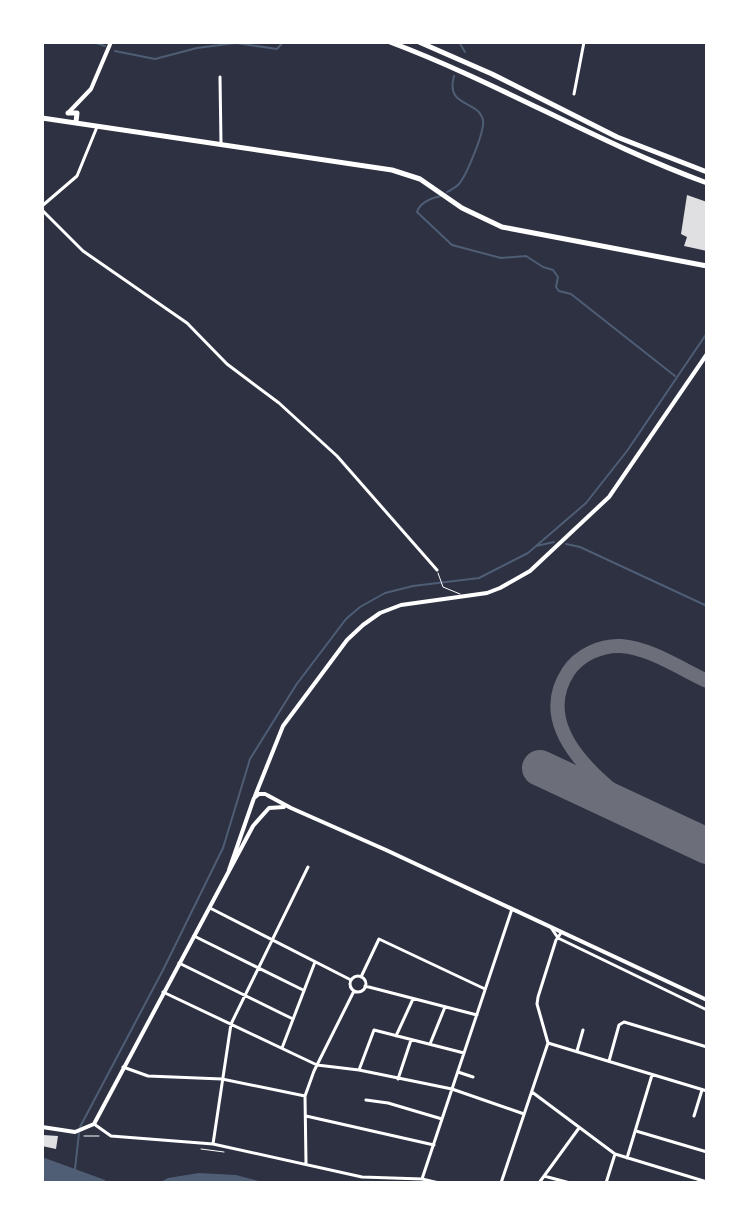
<svg xmlns="http://www.w3.org/2000/svg" width="749" height="1225" font-family="Inter,sans-serif">
<style>
.water{fill:#4f5d75}
.lines{fill:none;stroke-linecap:round;stroke-linejoin:round}
.stream{stroke:#4f5d75;stroke-width:2}
.taxiway{stroke:#6c6f7a;stroke-width:14}
.runway{stroke:#6c6f7a;stroke-width:36}
.building{fill:#e0e0e3}
.path{stroke:#fff;stroke-width:1}
.service{stroke:#fff;stroke-width:1}
.minor{stroke:#fff;stroke-width:3}
.tertiary{stroke:#fff;stroke-width:4}
.secondary{stroke:#fff;stroke-width:4}
.primary{stroke:#fff;stroke-width:5}
.motorway{stroke:#fff;stroke-width:5}
</style>
<rect width="100%" height="100%" fill="#2d3142"/>
<path class="water" d="M42,1157L105,1180L106,1183H42Z
M199,1173L236,1175L266,1183H159L168,1178Z"/>
<g class="lines">
<path class="stream" d="M93,42L105,46
M459,42L465,52
M115,51L155,59L197,48L236,43L277,49L283,42
M447,192C448,192 457,186 458,185C466,177 485,131 483,120C478,99 445,108 454,76
M441,196C432,198 420,202 417,212L452,245L501,258L526,256L543,267L553,270L558,277L556,287L559,291L571,294L675,376
M566,544L580,547L707,606
M536,546L554,542
M80,1127L163,970L223,848L250,759L296,685L346,619L360,607L385,593L413,586L479,578L528,553L586,503L627,451L707,333
M75,1169L79,1133"/>
<path class="taxiway" d="M654,822C611,791 528,734 568,672C579,655 601,645 621,646C650,648 681,669 707,681"/>
<path class="runway" d="M540,768L707,846"/>
</g>
<path class="building" d="M687,195L707,202V251L684,246L687,237L681,234Z
M43,1135L58,1136L56,1149L42,1146Z"/>
<g class="lines">
<path class="path" d="M84,1136H99
M201,1149L224,1152"/>
<path class="service" d="M438,573L443,587L460,594"/>
<path class="minor" d="M220,77L221,144
M574,94L584,42
M42,206L77,176L97,127
M42,210L83,251L187,323L227,364L279,403L337,456L437,570
M210,908L351,980
M552,929L558,938L707,1010
M194,936L303,990
M179,963L293,1019
M350 984a8 8 0 1 1 16 0a8 8 0 1 1-16 0Z
M361,977L379,939L485,989
M365,986L477,1015
M163,992L317,1065L359,1070L452,1089L524,1114
M396,1036L413,999
M548,1043L707,1091
M430,1044L445,1007
M282,1048L315,962
M577,1051L583,1030
M609,1061L619,1025L624,1022L707,1047
M123,1067L148,1076L222,1079L305,1096
M359,1070L374,1030L464,1053
M458,1072L473,1077
M398,1079L411,1040
M532,1092L615,1154L707,1182
M366,1100L388,1103L442,1119
M306,1116L434,1145
M694,1116L702,1090
M94,1124L111,1136L213,1144L362,1177L422,1179L439,1183
M636,1131L707,1152
M213,1144L231,1024L308,867
M627,1158L652,1075
M306,1163L305,1096L314,1071L354,991
M544,1176L570,1183
M422,1179L512,909
M501,1183L548,1043L537,1004L538,997L556,940L561,933
M539,1183L579,1128
M606,1183L615,1154"/>
<path class="tertiary" d="M69,112L91,89L111,42"/>
<path class="secondary" d="M267,795L291,808L386,850L707,1000
M255,796L283,726L347,640L363,625L380,613L401,605L487,593L500,588L530,571L609,497L707,354
M229,870L254,798L259,794H265
M42,1127L75,1132L94,1124L253,826L269,808L284,807"/>
<path class="primary" d="M68,113H77L76,122
M42,118L392,170L420,179L462,208L502,227L707,266"/>
<path class="motorway" d="M390,42C499,83 598,143 707,183
M419,42L492,74L617,137L707,172"/>
</g>
<rect width="749" height="1225" fill="none" stroke="#ffffff" stroke-width="88"/>
</svg>
